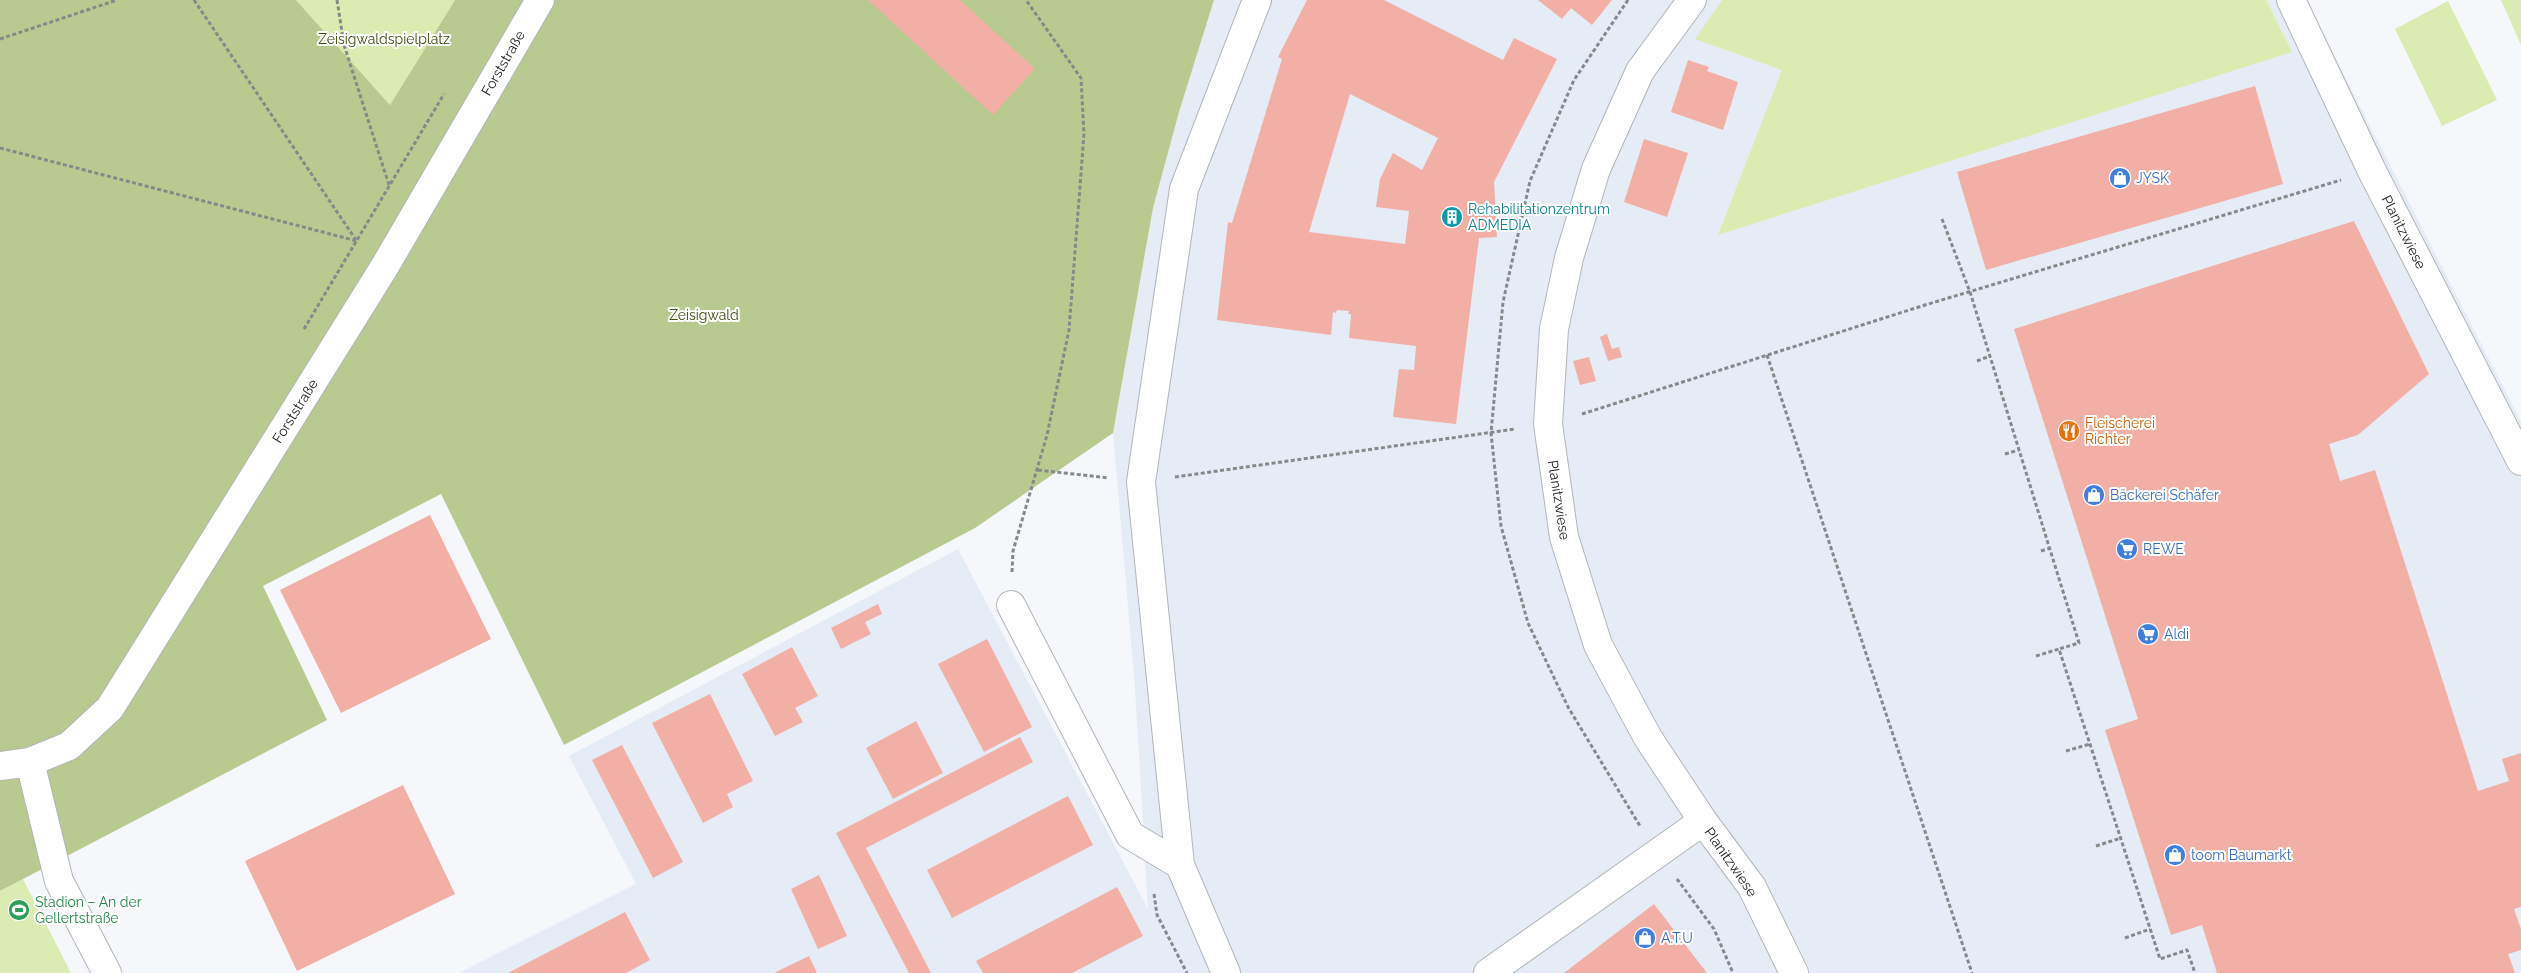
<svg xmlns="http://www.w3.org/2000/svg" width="2521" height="973" font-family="Raleway,sans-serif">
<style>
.built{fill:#e5ecf5}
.green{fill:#daecb2}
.forest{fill:#b9ca90}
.building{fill:#f2afa6;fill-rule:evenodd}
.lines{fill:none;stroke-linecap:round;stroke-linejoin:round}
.minor-casing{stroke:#b3b5b7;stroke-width:30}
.path{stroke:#87888a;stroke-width:3;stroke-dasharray:4 2.5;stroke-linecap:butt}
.minor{stroke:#fff;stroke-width:28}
.labels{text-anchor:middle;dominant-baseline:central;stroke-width:4;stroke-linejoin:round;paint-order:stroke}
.park-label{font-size:14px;fill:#404e0e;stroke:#fff}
.street-label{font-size:14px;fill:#1a1a1b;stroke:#fff}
.shop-label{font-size:14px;fill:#366cbe;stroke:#fff;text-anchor:start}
.culture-label{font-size:14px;fill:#0d838f;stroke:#fff;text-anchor:start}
.food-label{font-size:14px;fill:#c56008;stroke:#fff;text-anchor:start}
.leisure-label{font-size:14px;fill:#27864d;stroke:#fff;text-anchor:start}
</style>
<rect width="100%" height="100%" fill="#f5f7fa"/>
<path class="built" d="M1214,0H2306L2521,422V973H459L636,884L569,756L958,549L1148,909L1135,687L1113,433L1153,208L1179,112Z"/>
<path class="green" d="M296,0H455L390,105Z
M1722,0H2266L2292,52L1718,235L1782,70L1695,39Z
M2501,0H2521V45Z
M2448,1L2497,100L2442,126L2395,29Z
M23,879L71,973H0V891Z"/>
<path class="forest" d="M0,0H296L390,105L455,0H1214L1179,112L1153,208L1113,433L975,528L564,745L441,494L263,586L327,720L0,891Z"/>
<path class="building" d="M868,0H960L1035,69L993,115Z
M1307,0H1384L1503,60L1514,38L1557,59L1494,182L1497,237L1479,238L1456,424L1393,417L1399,369L1414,370L1416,346L1349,338L1351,314H1348L1349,311L1337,310L1336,313L1333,312L1331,335L1217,320L1228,222L1232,223L1282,59L1278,57ZM1350,94L1438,138L1422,170L1393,153L1380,179L1376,207L1409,211L1405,244L1309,232Z
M1538,0H1612L1592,25L1571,8L1562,19Z
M1688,60L1709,67L1707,71L1738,82L1723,130L1671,112Z
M2255,86L2283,184L1986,270L1957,172Z
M1644,139L1688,153L1667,217L1624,202Z
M2354,221L2429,374L2358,435L2329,444L2340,481L2375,470L2478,791L2509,781L2502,759L2521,753V907L2514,909L2521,929V950L2508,954L2515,973H2217L2202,925L2171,935L2105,730L2138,719L2014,329Z
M1607,334L1612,349L1619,347L1622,357L1608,361L1600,337Z
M1589,357L1596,381L1580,385L1573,361Z
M430,515L491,639L341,713L280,590Z
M878,604L882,614L865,622L871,634L841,649L831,628Z
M987,639L1032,727L984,752L938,664Z
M792,647L818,696L795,708L803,722L775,736L742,674Z
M710,694L753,781L727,794L733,807L703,823L652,723Z
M916,721L943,773L893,799L866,748Z
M1020,737L1033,762L866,848L931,973H909L836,833Z
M622,745L683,862L653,878L592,760Z
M403,785L455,894L297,971L245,861Z
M1068,796L1093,845L952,918L927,870Z
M819,875L847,936L818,949L791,889Z
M1117,887L1143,936L1072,973H983L976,961Z
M1654,904L1707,973H1564Z
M625,912L650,960L626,973H508Z
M809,956L817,973H774Z"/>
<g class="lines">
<g class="minor-casing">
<path id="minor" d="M1692,0L1640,71L1596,169L1569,258L1554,329L1548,424L1564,537L1598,645L1648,738L1703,821L1752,887L1794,973
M2291,0L2372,171L2521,461
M1011,605L1130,835L1180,865
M30,762L59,881L107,973
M0,766L30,762L69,746L110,708L385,266L540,0
M1226,973L1180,865L1141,482L1184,189L1257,0
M1488,973L1703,821"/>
</g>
<path class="path" d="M194,0L356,240
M337,0L344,45L389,185
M1628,0L1574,80L1530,181L1503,302L1491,433L1501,526L1528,623L1568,707L1640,826
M0,39L117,0
M0,148L357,241
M1942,219L1970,292L2079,643L2059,649
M304,329L444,94
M1767,355L1972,973
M1977,361L1990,356
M1582,414L1925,305L2341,180
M2005,454L2019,450
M1038,470L1109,478
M1175,477L1515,429
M2041,551L2050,548
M1012,572L1013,551L1047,435L1069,330L1084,134L1081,78L1026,0
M2036,656L2059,649L2160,959L2187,950L2195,973
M2066,751L2090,744
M2096,846L2121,838
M1677,879L1714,929L1733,973
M1154,894L1157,915L1187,973
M2125,938L2150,929"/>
<use href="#minor" class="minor"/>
</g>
<defs>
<g id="shop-disc" transform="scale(1.125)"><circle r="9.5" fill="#3f7fe0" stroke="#fff"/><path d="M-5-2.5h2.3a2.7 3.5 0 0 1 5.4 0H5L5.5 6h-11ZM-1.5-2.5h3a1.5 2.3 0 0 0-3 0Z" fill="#fff"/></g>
<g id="building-disc" transform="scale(1.125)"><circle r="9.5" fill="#0f9aa8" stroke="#fff"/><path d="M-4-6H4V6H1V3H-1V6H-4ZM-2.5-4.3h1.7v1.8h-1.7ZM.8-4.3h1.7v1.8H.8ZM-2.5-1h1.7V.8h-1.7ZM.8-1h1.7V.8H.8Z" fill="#fff"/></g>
<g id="restaurant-disc" transform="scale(1.125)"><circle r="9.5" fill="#e8710a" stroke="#fff"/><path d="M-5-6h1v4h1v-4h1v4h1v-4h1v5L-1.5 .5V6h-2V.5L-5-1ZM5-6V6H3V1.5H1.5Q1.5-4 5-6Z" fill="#fff"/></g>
<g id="supermarket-disc" transform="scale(1.125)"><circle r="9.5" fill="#3f7fe0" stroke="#fff"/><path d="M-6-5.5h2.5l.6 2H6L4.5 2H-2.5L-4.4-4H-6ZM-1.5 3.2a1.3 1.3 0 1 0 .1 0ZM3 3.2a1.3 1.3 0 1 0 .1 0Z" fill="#fff"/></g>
<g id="stadium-disc" transform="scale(1.125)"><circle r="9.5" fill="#2e9e5b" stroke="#fff"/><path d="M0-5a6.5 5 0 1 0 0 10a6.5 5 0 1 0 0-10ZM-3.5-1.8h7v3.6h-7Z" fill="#fff"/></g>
</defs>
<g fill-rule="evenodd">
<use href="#shop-disc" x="2120" y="178"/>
<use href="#building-disc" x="1452" y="217"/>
<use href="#restaurant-disc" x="2069" y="431"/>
<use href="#shop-disc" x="2094" y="495"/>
<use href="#supermarket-disc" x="2127" y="549"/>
<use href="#supermarket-disc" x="2148" y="634"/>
<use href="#shop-disc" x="2175" y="855"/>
<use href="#stadium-disc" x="19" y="910"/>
<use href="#shop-disc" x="1645" y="938"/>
</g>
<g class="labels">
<g class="park-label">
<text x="384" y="39">Zeisigwaldspielplatz</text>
<text x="704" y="315">Zeisigwald</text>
</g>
<g class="street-label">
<text transform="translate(503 63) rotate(-60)">Forststraße</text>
<text transform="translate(2404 232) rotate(63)">Planitzwiese</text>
<text transform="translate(295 411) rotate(-58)">Forststraße</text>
<text transform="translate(1559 500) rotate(81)">Planitzwiese</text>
<text transform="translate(1731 862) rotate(55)">Planitzwiese</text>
</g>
<g class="shop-label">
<text x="2136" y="178">JYSK</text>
<text x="2110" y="495">Bäckerei Schäfer</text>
<text x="2143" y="549">REWE</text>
<text x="2164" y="634">Aldi</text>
<text x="2191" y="855">toom Baumarkt</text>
<text x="1661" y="938">A.T.U</text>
</g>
<g class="culture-label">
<text x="1468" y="209">Rehabilitationzentrum<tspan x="1468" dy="16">ADMEDIA</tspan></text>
</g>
<g class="food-label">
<text x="2085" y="423">Fleischerei<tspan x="2085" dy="16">Richter</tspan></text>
</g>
<g class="leisure-label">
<text x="35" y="902">Stadion – An der<tspan x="35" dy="16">Gellertstraße</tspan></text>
</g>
</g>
</svg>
